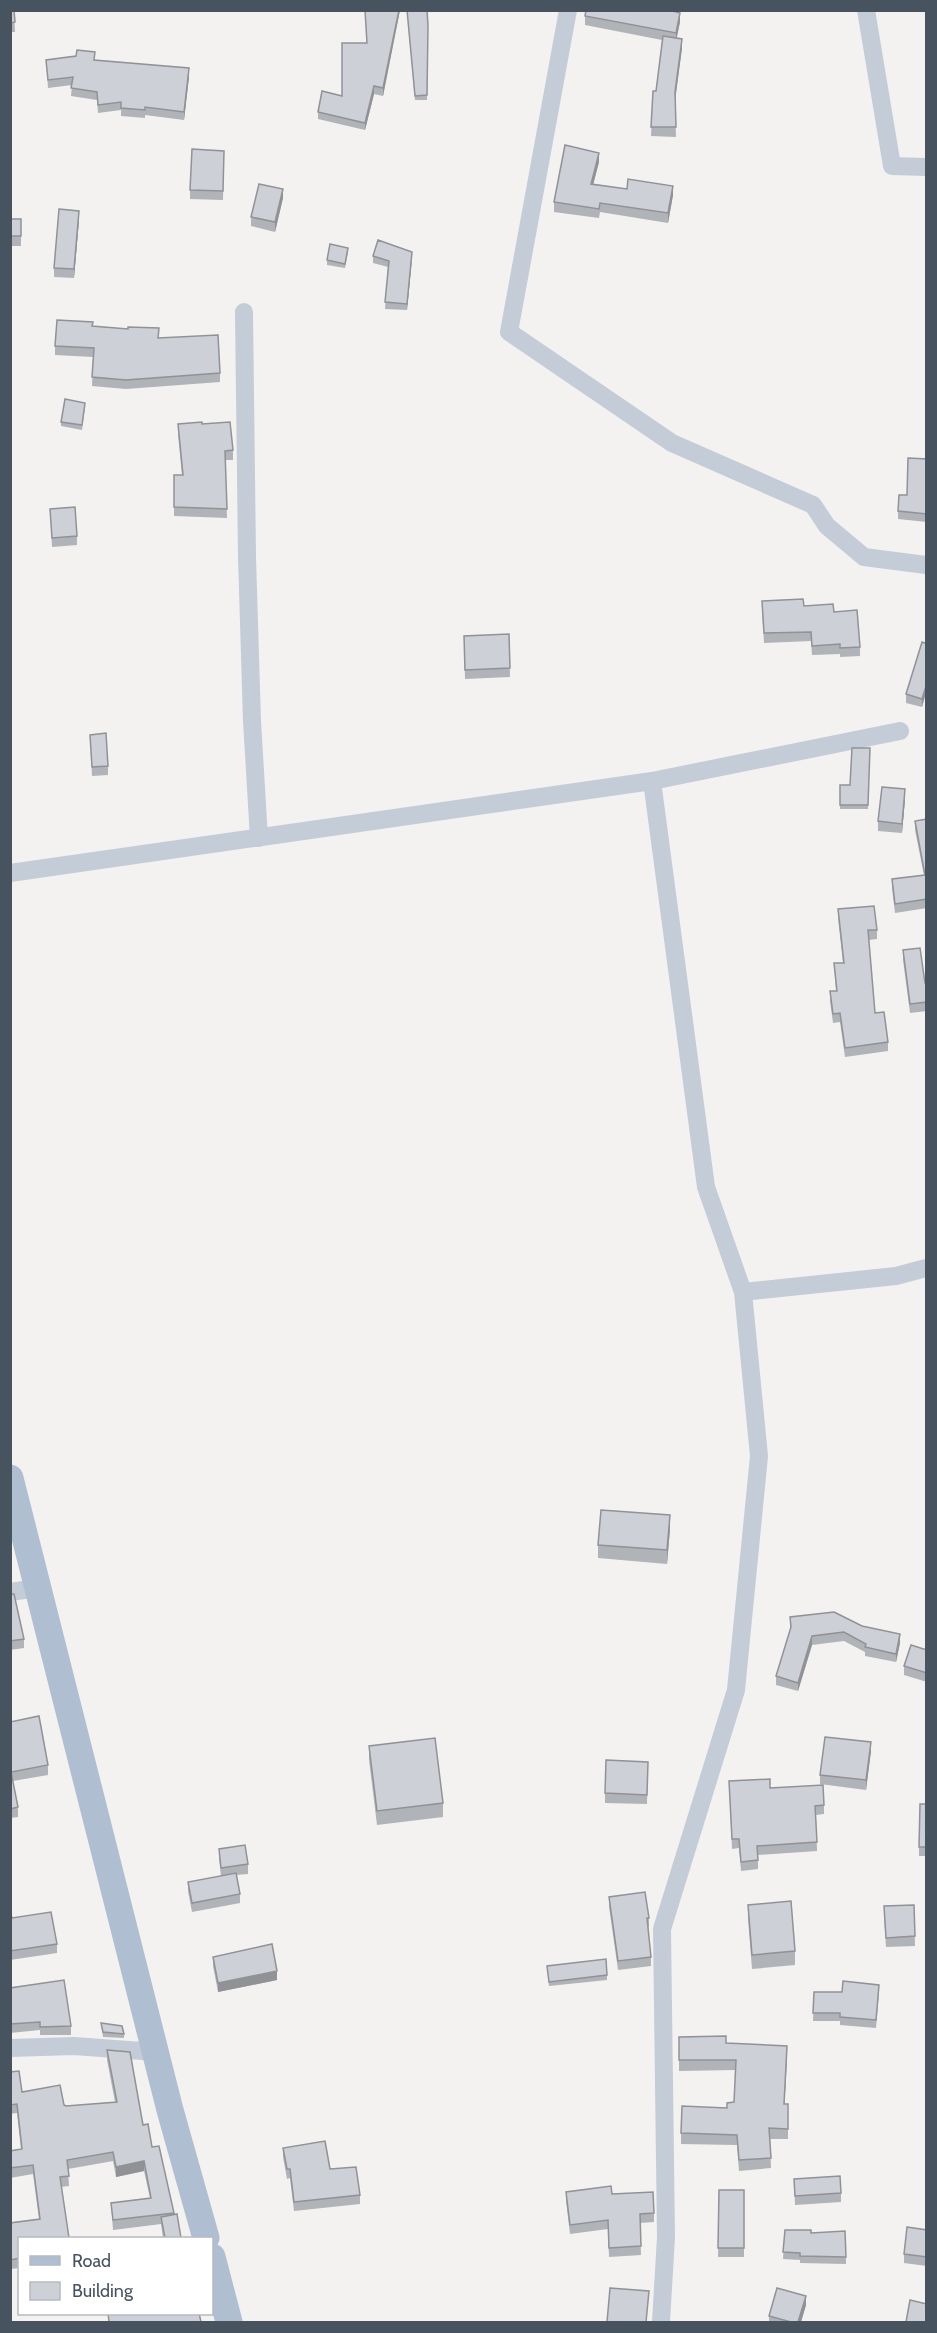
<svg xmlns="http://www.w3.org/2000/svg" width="937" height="2333" font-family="Cabin,sans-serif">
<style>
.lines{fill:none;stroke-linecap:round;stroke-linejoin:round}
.street{stroke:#c4ccd7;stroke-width:18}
.primary{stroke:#b0bed1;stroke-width:27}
.wall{fill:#b0b3b8}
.shaded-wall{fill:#909296}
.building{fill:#cdd0d6;stroke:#909296;stroke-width:1.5}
</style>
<rect width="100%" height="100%" fill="#f4f1f1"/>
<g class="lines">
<path class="street" d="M568,10L509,332L672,443L813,505L827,526L864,557L926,565
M866,10L892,166L926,167
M244,312L247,557L252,721L259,838
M652,781L706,1187L743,1292L896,1276L926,1268
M10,873L652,781L900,731
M10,1592L38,1588
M10,2048L74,2046L156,2052
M661,2322L666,2237L662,1929L736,1690L759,1456L743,1292"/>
<path class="primary" d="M10,1478L170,2110L206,2238
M212,2257L229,2322"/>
</g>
<path class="wall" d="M10,10H14L15,32H10Z
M365,10H400L383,96L374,94L365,130L318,119V112L342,96L367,43Z
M407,10L428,30L427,100H415Z
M585,16L680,22L676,38L682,48L675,100L676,137L651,136L653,91H656L662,40L585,25Z
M76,56L189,77L184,120L145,115V118L121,116V110L98,113L97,100L71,96L72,85L48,88L46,60Z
M224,151L223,200L190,199V190Z
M599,162L593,184L673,195L668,223L600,212L599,218L554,212V202Z
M283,198L275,232L251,226V217Z
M10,219H21V246H10Z
M79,220L74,278L54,277V268Z
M348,252L345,268L327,265V260Z
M373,256L412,258L407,310L385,309L388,267L373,263Z
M93,326L159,338L220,373V382L126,389L92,386L93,357L55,355V346Z
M85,407L82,430L61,426V422Z
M178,424H202L233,450V460H225L227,518L174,516V475H182L178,434Z
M927,459V522L898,519V511Z
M50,509L77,536V545L52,547Z
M804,606L834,612L860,647V656L840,657V654L812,655L811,641L764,643L762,610Z
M509,634L510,677L465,679L464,636Z
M927,644V691L922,707L906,703V694Z
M90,735L108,766V775L92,776Z
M870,748L868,809H840V785H850Z
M905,799L902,833L878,831V821Z
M927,819V908L895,913L892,888V879L924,875L915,830V821Z
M838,909L877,930V939L869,940L875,1013L888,1042V1051L845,1057L840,1022L833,1023L830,1001V991H836L834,963H843L838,918Z
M903,950L925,983H927V1011L910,1013L903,960Z
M670,1529L667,1564L598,1558V1545Z
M10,1594L24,1639V1648L10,1650Z
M790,1617L862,1626L900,1643L896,1662L865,1656V1652L844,1641L812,1645L798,1691L776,1685V1676L790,1630Z
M927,1650V1682L904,1675V1666Z
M10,1722L48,1765V1775L13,1781L18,1807V1817L10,1818Z
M369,1746L443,1803V1817L377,1825L369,1760Z
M871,1751L866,1790L820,1784V1775Z
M648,1762L647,1804L605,1803V1793Z
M729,1781L770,1788L824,1805V1814L816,1815L817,1851L758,1855V1869L741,1871L739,1848L732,1849Z
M927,1804V1856H919V1847Z
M219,1849L248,1864V1874L236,1875L240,1894V1903L192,1912L188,1891V1882L221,1876L219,1858Z
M609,1897L649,1918V1927H648L651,1957V1966L618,1970L609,1907Z
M748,1905L795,1951V1965L752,1969L748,1919Z
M914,1905L915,1946L886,1947L884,1915Z
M10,1911L12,1918L57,1944V1953L10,1960Z
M213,1957L277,1980L218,1992L213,1966Z
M547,1966L607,1975V1980L549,1986Z
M10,1988L71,2026V2035H40V2030L10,2033Z
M814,1992L879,1993L876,2028L840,2025V2021H813Z
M101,2023L124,2034V2038L103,2037Z
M679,2037L726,2043L787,2057L784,2104H788V2139H770L771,2168L739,2171L737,2145L681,2144V2133L727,2108L734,2102L736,2070L679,2071Z
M107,2050L143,2125L152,2147L174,2213L181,2238H163L161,2224L113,2230L111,2203L150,2198L144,2171L116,2177L113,2161L68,2169L69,2186L61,2187L69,2238H20V2268L10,2269V2223L39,2219L33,2174L10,2178V2151L21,2149L17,2113L10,2114V2072L22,2092L66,2106L115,2102L107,2060Z
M283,2148L330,2169L360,2195V2204L294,2211L290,2178L287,2179L283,2157Z
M794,2179L841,2193V2202L795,2205Z
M719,2190H744V2257H718Z
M566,2192L612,2194L654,2213V2222L640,2223L641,2255L609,2257L608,2229L570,2234L566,2201Z
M785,2230L846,2257V2264L800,2263V2260L783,2259Z
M927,2230V2266L904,2263V2254Z
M806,2305L801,2322H769V2316Z"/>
<path class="shaded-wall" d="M399,10H400L383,96V88Z
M680,13V22L676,42V33Z
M682,39V48L675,101V92Z
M189,68V77L184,120V112Z
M374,86V94L365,130V123Z
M599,153V162L591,193V184Z
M673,186V195L668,223V213Z
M283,189V198L275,232V222Z
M79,211V220L74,278V269Z
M412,252V258L407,310V304Z
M926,683V691L922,707V699Z
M905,789V799L902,833V824Z
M670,1515V1529L667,1564V1550Z
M900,1634V1643L896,1662V1654Z
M812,1636V1645L798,1691V1683Z
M871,1742V1751L866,1790V1780Z
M277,1971V1980L218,1992V1983Z
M787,2046V2057L784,2115V2104Z
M144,2161V2171L116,2177V2167Z
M806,2296V2305L801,2322H798Z"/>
<path class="building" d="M10,10H14L15,22L10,23Z
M365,10H399L383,88L374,86L365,123L318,112L322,91L342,96V43H367Z
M407,10H427L428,25L427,95L415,96Z
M586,10H669L680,13L676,33L585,16Z
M663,36L682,39L675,92L676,127H651L653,91H656Z
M77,50L95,52L94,60L189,68L184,112L145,107V110L121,108V102L98,105L97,92L71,88L73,77L48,80L46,60L76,56Z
M565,145L599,153L591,184L627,189L628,179L673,186L668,213L600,203L599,209L554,202Z
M192,149L224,151L223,191L190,190Z
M259,184L283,189L275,222L251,217Z
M59,209L79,211L74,269L54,268Z
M10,219H21V236H10Z
M378,240L412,252L407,304L385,302L389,261L373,256Z
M330,244L348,248L345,264L327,260Z
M57,320L93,322L92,326L128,329V327L159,328L158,338L218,335L220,373L126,380L92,377L94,348L55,346Z
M65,399L85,403L82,425L61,422Z
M202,422V424L230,422L233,450L225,451L227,509L174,507V475H183L178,424Z
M908,458L927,459V514L898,511L899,495H907Z
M75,507L77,536L52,538L50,509Z
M803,599L804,606L833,604L834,612L857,610L860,647L840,648V644L812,646L811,632L764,633L762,601Z
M509,634L510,668L465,670L464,636Z
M922,642L927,644V683L922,699L906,694Z
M106,733L108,766L92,767L90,735Z
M852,748H870L868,805H840V785H850Z
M882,787L905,789L902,824L878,821Z
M927,819V899L895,904L892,879L925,875L915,821Z
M874,906L877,930H868L875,1013L884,1012L888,1042L845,1048L840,1013L833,1014L830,991H837L834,963H844L838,909Z
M920,948L925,983H927V1002L910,1004L903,950Z
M601,1510L670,1515L667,1550L598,1545Z
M10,1594H14L24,1639L10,1641Z
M834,1612L862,1626L900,1634L896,1654L865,1647L866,1644L844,1632L812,1636L798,1683L776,1676L791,1627L790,1617Z
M911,1645L927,1650V1673L904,1666Z
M39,1716L48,1765L11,1772L18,1807L10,1809V1722Z
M825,1737L871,1742L866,1780L820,1775Z
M435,1738L443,1803L377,1811L369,1746Z
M606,1760L648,1762L647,1795L605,1793Z
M770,1779V1788L823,1785L824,1805L815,1806L817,1842L757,1846L758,1860L741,1862L739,1839H732L729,1781Z
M920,1804H927V1847H919Z
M245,1845L248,1864L221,1868L219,1849Z
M236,1873L240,1894L192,1903L188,1882Z
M645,1892L649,1918H647L651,1957L618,1961L609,1897Z
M791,1901L795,1951L752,1955L748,1905Z
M914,1905L915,1936L886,1938L884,1906Z
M10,1911L12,1918L51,1912L57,1944L10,1951Z
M272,1944L277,1971L218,1983L213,1957Z
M606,1959L607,1975L549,1982L547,1966Z
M64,1980L71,2026L40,2027V2022L10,2024V1988Z
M843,1981L879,1985L876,2020L840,2017V2013H813L814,1992H842Z
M101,2023L122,2026L124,2034L103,2032Z
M726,2036V2043L787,2046L784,2104H788V2129L769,2128L771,2158L739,2160L737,2135L681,2133L682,2106L727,2108V2103L734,2102L736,2060H679V2037Z
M107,2050L130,2052L143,2125L148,2124L152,2147L159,2146L174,2213L113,2220L111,2203L151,2198L144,2161L116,2167L113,2152L67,2160L69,2176L60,2177L69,2238H20V2258L10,2260V2223L40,2219L33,2165L10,2168V2151L22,2149L17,2104L10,2105V2072L19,2071L22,2092L60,2085L64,2105L66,2106L117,2102Z
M325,2141L330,2169L356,2167L360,2195L294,2202L290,2169H287L283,2148Z
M840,2176L841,2193L795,2196L794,2179Z
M611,2186L612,2194L653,2192L654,2213L640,2214L641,2246L609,2248L608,2220L570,2225L566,2192Z
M719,2190H744V2248H718Z
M177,2214L181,2238H165L161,2217Z
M907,2227L927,2230V2257L904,2254Z
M785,2230H811V2233L845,2231L846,2257L800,2256V2253L783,2252Z
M610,2288L649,2291L646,2322H607Z
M777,2288L806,2296L798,2322H791L769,2316Z
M910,2300L927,2304V2322H906Z
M108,2313H132V2314L139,2313H199L201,2322H109Z"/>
<rect width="937" height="2333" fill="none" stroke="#485360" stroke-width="24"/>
<rect x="18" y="2237" width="195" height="78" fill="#ffffff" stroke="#b6babf" stroke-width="1.5"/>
<rect x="30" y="2256" width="30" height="9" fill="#b0bed1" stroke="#b6babf" stroke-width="1.5"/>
<text x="72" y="2267" font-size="18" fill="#485360">Road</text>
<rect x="30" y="2282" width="30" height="18" fill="#cdd0d6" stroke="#b6babf" stroke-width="1.5"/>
<text x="72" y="2297" font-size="18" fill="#485360">Building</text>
</svg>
